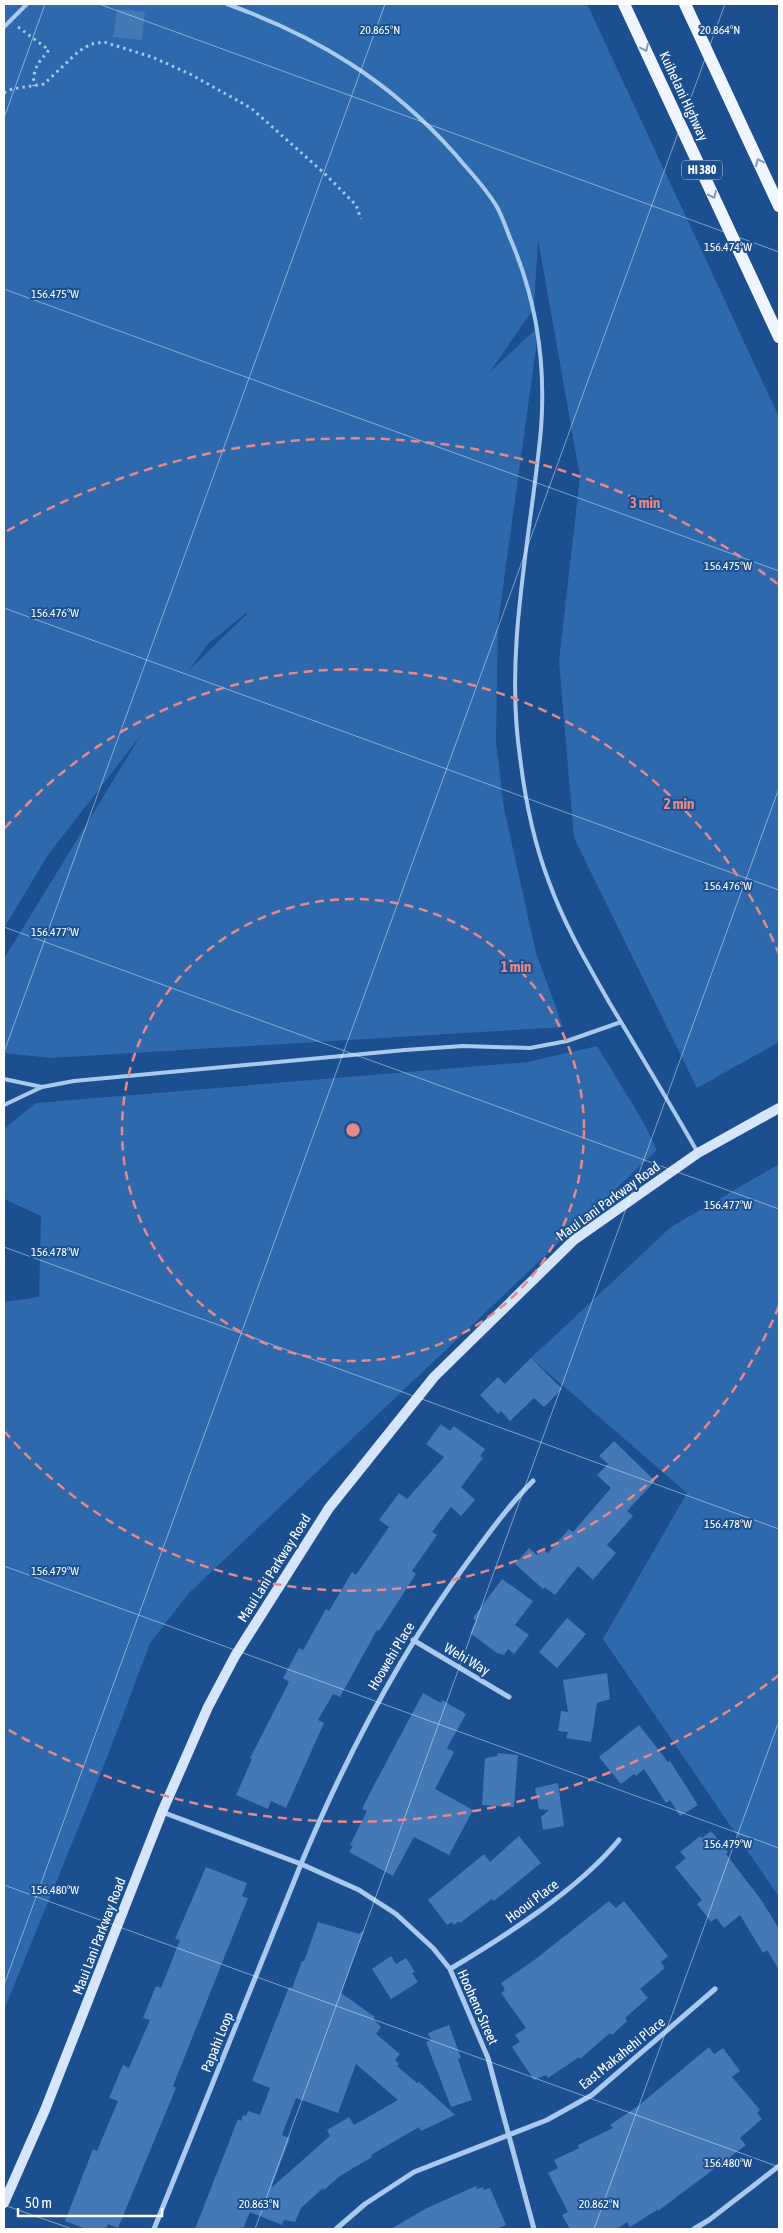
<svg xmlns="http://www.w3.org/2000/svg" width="783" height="2233" font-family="'Asap Condensed',sans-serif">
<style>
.green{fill:#2e69ad;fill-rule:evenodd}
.building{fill:#4478b7;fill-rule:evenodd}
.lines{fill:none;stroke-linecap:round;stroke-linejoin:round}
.path{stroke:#a9c9ee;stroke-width:3;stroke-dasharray:2.5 4;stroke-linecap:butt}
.service{stroke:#a9c9ee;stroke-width:4}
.minor{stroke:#a9c9ee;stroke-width:5}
.secondary{stroke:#d6e6fa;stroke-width:10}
.primary{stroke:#f0f6ff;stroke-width:12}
.oneway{stroke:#7b9ac1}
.ticks{fill:none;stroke:#fff;stroke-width:1;stroke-opacity:0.45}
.ring{fill:none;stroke:#e88989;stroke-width:2.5;stroke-dasharray:9 6}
.labels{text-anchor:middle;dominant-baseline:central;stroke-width:4;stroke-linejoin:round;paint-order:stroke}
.shield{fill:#1b4f8f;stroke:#bbcadd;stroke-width:1}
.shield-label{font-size:12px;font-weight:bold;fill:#fff}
.street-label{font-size:14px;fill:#fff;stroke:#1b4f8f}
.ticks-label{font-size:12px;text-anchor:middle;fill:#fff;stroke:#1b4f8f;stroke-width:4;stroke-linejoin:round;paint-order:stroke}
.centre{fill:#e88989;stroke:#1b4f8f;stroke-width:2.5}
.ring-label{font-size:15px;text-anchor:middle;font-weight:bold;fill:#e88989;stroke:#1b4f8f;stroke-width:4;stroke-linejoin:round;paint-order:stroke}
</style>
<rect width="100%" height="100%" fill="#1b4f8f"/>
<path class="green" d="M4,4H587L779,417V1042L697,1088L574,838L559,661L580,477L538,239L534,308L489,373L539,326L498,624L496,743L504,808L536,953L563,1027L51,1058L4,1053V959L141,735L48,855L4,928ZM246,613L247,614L189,670L208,644Z
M597,1046L641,1118L657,1150L189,1593L150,1643L108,1755L4,2010V1302L39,1297L41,1216L4,1199V1129L36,1103L528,1062Z
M779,1164V1897L603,1639L687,1493L531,1358L671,1227Z"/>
<path class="building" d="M117,9L145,12L142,40L113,37Z
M531,1358L562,1389L544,1407L534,1398L510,1421L501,1411L498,1414L480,1395L498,1377L505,1384Z
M441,1424L450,1431L454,1426L485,1449L480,1456L483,1458L461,1487L475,1500L461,1516L451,1507L432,1532L437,1535L412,1571L416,1574L379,1631L377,1630L340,1697L333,1694L318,1720L324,1723L286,1808L271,1801L268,1809L236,1795L252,1759L250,1758L289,1682L283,1678L299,1648L303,1650L326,1609L329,1611L352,1572L356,1575L389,1527L379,1520L399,1493L407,1499L444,1457L426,1444Z
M614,1441L655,1481L627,1511L633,1516L607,1545L616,1553L593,1580L578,1566L555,1595L544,1587L543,1589L515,1564L529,1548L537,1555L542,1549L548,1553L569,1529L573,1532L611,1488L597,1475L608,1464L599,1456Z
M502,1579L533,1601L515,1625L529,1635L514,1654L508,1649L504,1655L497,1653L470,1633L476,1621L473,1618Z
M567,1618L586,1634L557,1668L539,1652Z
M607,1673L610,1699L597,1703L591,1742L566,1738L568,1732L558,1731L561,1711L568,1712L563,1680Z
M423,1693L441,1703L442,1700L466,1714L447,1748L454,1752L435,1789L473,1810L449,1855L414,1837L393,1876L349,1852L353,1846L350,1845L367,1811L362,1809L372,1789Z
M639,1725L668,1762L670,1761L698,1805L680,1816L670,1800L666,1803L644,1769L636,1776L634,1774L621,1784L599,1757Z
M498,1753L518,1755L514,1807L482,1805L485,1758L497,1756Z
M558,1783L564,1826L543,1830L541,1817L549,1810L539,1809L535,1788Z
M711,1831L728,1852L726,1854L762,1901L779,1929V1970L767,1950L763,1953L740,1915L724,1928L716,1918L711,1922L697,1904L702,1900L675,1867L686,1858L680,1852L700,1836L702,1838Z
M519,1836L541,1863L494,1901L492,1899L460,1923L459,1921L454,1925L452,1922L447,1925L428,1900L484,1854L490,1862Z
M206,1867L247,1883L242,1896L248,1898L173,2086L176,2088L118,2228L108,2224L106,2229H86L65,2221L93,2149L97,2151L118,2101L109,2098L123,2065L129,2068L150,2020L143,2018L156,1986L161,1988L180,1940L175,1939Z
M609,1901L616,1908L624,1901L668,1956L661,1962L665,1968L640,1989L648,1998L625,2018L627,2021L612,2035L610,2033L580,2059L579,2057L548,2078L546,2075L534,2080L512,2047L520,2042L515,2035L526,2028L501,1993L505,1990L501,1983L537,1958Z
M318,1922L359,1934L364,1930L341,1993L375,2017L373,2019L381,2027L376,2034L400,2054L395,2060L399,2064L397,2066L417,2083L419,2082L455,2115L421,2131L419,2127L371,2155L372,2157L340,2176L324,2190L323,2188L301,2208L295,2222L284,2220L282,2225L250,2212L243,2229H195L238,2119L241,2121L243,2115L246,2116L248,2111L260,2115L270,2088L252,2081L289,1987L292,1988L302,1961H304ZM356,2064L398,2100L354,2125L349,2117L327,2130L330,2136L271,2188L290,2138L282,2135L296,2098L338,2113Z
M391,1956L396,1964L406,1958L415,1972L412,1973L418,1982L391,1999L372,1969Z
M449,2025L461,2058L458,2059L472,2100L451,2107L426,2042L431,2040L428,2033Z
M709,2047L714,2054L723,2048L740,2071L732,2077L760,2110L757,2113L762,2119L740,2138L746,2145L658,2211L657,2210L630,2227L627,2222L617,2229H570L562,2215L568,2212L548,2173L558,2168L554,2160L579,2148L578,2145L613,2128L610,2125L638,2106Z
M476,2186L477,2189L483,2187L484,2190L490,2188L506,2225L496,2229H391L427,2208Z"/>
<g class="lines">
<path class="path" d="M18,27L49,50C39,62 32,69 34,86
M4,93L12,89L44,84L79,51L91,44L104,42L152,57L190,74L251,108L324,173L356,205L361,219"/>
<path class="service" d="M227,4C318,37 390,81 455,154C469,171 486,188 497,207C502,216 506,228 510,238C536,298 546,363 541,429C531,537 504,648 520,757C525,799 534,843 549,882C564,924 587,963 609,1002C639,1052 669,1102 698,1153
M4,27L27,4
M4,1079L42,1087
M4,1105L42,1087L74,1081L405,1050L463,1046L530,1048L567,1041L621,1022"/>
<path class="minor" d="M413,1640L509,1697
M162,1812L301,1864L359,1890L396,1914L433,1948L450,1969L488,2058L534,2229
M450,1969C505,1936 578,1890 619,1840
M154,2229L301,1864C346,1756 399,1654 469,1560C489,1533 509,1505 533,1481
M336,2229L365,2204L414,2172L547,2120L592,2095L715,1989
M694,2229L709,2220L779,2166"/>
<path class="secondary" d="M4,2203L45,2110L162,1812L208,1707L235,1656L329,1508L434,1377L574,1240L698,1153L779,1108"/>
<path class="primary" d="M624,4L779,337
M685,4L779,206"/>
</g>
<defs><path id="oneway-chevron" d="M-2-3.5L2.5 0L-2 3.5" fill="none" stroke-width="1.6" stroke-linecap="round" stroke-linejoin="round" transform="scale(1.25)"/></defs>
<g class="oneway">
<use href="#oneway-chevron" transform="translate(645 48) rotate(65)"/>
<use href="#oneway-chevron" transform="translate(759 162) rotate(-115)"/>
<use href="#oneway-chevron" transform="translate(713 195) rotate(65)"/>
</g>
<path class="ticks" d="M99,4L779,252M4,118L45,4M4,289L779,571M4,608L779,890M4,927L779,1209M4,1052L385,4M4,1247L779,1529M4,1566L779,1848M4,1885L779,2167M4,1985L725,4M4,2205L72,2229M255,2229L779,788M594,2229L779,1721"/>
<g class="ring">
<circle cx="353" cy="1130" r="231"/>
<path d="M779 1306A461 461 0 0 1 5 1432M5 828A461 461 0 0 1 779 954"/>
<path d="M779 1675A692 692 0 0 1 7 1729M7 531A692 692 0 0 1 779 585"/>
</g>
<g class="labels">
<rect class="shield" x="682" y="160.5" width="40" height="19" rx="4"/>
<g class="shield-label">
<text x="702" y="170">HI 380</text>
</g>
<g class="street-label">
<text transform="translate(684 96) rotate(65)">Kuihelani Highway</text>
<text transform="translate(608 1201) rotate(-36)">Maui Lani Parkway Road</text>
<text transform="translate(274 1568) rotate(-58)">Maui Lani Parkway Road</text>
<text transform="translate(391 1656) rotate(-59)">Hoowehi Place</text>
<text transform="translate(467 1659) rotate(30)">Wehi Way</text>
<text transform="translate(532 1901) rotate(-37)">Hooui Place</text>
<text transform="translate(99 1936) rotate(-69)">Maui Lani Parkway Road</text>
<text transform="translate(478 2007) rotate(66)">Hooheno Street</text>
<text transform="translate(217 2042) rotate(-68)">Papahi Loop</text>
<text transform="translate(622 2053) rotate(-39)">East Makahehi Place</text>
</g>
</g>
<g class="ticks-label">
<text x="380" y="34">20.865°N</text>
<text x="720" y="34">20.864°N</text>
<text x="728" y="251">156.474°W</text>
<text x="55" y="298">156.475°W</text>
<text x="728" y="570">156.475°W</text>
<text x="55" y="617">156.476°W</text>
<text x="728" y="890">156.476°W</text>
<text x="55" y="936">156.477°W</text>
<text x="728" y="1209">156.477°W</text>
<text x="55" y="1256">156.478°W</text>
<text x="728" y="1528">156.478°W</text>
<text x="55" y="1575">156.479°W</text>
<text x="728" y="1848">156.479°W</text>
<text x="55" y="1894">156.480°W</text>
<text x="728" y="2167">156.480°W</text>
<text x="259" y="2208">20.863°N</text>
<text x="599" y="2208">20.862°N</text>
</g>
<circle cx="353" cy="1130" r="8" class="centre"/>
<g class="ring-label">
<text x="645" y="508">3 min</text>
<text x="679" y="809">2 min</text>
<text x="516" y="972">1 min</text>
</g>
<rect width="783" height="2233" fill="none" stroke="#ffffff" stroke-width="10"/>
<path d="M18 2208v8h144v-8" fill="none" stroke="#ffffff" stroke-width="2.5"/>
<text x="25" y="2208" font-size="15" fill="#ffffff" stroke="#1b4f8f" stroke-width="4" paint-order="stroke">50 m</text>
</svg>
